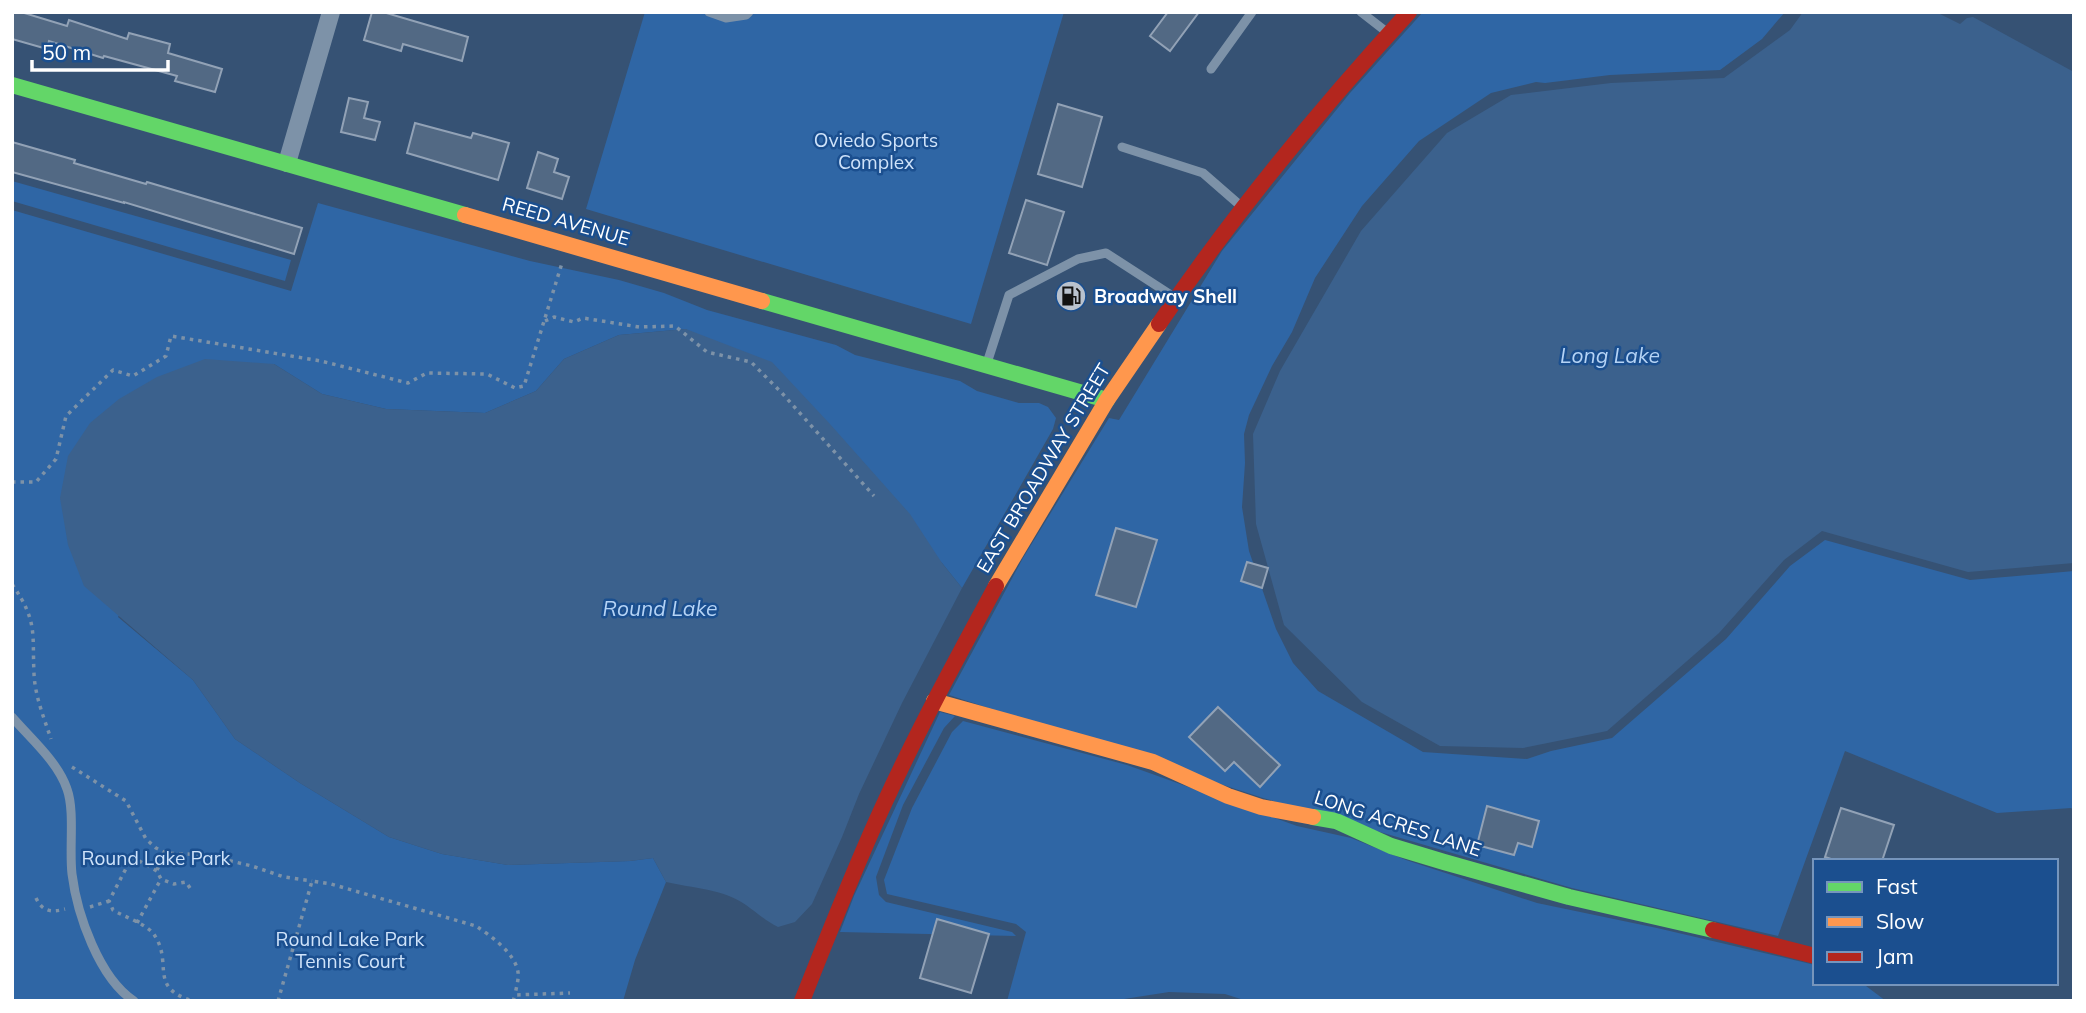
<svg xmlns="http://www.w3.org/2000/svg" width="2086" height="1013" font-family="Mulish,sans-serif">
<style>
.green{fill:#2f66a5}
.water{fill:#3b618d}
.building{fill:#526984;stroke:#92a2b6;stroke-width:2}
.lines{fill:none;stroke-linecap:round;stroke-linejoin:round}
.path{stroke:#7d92a8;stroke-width:3.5;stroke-dasharray:3.5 5;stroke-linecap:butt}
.lane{stroke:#7d92a8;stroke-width:9}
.street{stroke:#7d92a8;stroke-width:18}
.fast{stroke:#63d668;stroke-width:16}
.slow{stroke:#ff974d;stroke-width:16}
.jam{stroke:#b3261e;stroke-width:16}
.labels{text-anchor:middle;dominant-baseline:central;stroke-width:5;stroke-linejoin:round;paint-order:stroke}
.park-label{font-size:19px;fill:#cfe3fa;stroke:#1b4f8f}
.street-label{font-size:19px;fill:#fff;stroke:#1b4f8f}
.poi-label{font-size:19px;font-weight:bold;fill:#fff;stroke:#1b4f8f;text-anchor:start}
.water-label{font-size:21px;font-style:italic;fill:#b5d3f5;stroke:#1b4f8f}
</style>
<rect width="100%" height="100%" fill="#365274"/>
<path class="green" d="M645,12H1064L971,324L586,209Z
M1423,12H1785L1762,39L1720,70L1610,75L1545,83L1536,82L1491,93L1419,141L1362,206L1315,278L1292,332L1272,366L1249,415L1244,434L1245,463L1242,507L1249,551L1276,629L1293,663L1318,691L1423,752L1527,759L1551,751L1612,738L1726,639L1790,566L1825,540L1970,580L2074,571V810L2071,808L1997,813L1845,751L1778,936L1572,888L1263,798L949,695L1023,558L1109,418L1119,420L1222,251L1350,93Z
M12,181L291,260L285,281L12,201Z
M318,203L530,261L619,280L664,293L707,310L836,345L855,355L960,381L977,391L1019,403H1039L1048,407L1056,418L1053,429L962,588L942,563L686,329L619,335L564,359L536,391L485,413L386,409L322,394L274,364L118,617L193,680L235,739L300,783L389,837L442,854L508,865L630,861L653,858L666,882L635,960L623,1001H12V210L291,291Z
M940,712L955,716L944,728L903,805L876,877L879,895L886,902L1012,932L1016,936L840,932L854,896Z
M963,721L1127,765L1297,826L1351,838L1406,860L1537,903L1657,928L1815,965V983H1862L1886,1001H1247L1225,994L1169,992L1111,1001H1007L1026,932L1016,924L887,894L884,880L912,808L952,732Z"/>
<path class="water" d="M1803,12H1936L1960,24L1967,18L1973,17L2074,72V563L1968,572L1822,531L1784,560L1719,633L1607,731L1523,748L1440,746L1362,702L1284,625L1256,524L1253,434L1280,371L1361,231L1447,133L1511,95L1611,83L1724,78L1790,30Z
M686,329L772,362L830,424L910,514L942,563L962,588L902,703L859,794L842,837L812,904L795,922L778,927C766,921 757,913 746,905C724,889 692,888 666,882L653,858L630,861L508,865L442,854L389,837L300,783L235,739L193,680L84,586L68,545L60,498L68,456L90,423L119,399L157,377L205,359L274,364L322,394L386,409L485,413L536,391L564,359L619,335Z"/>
<path class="building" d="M12,12H21L67,26L69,20L127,39L129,33L170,44L168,53L222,69L215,92L175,81L177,76L104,56L103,58L49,41L47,49L12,39Z
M372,12H383L468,37L462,61L403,44L401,51L364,40Z
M1168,12H1199L1170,51L1150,36Z
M349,98L368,102L364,118L380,122L375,140L341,132Z
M1058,104L1102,117L1082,187L1038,174Z
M415,123L471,138L473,133L509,143L498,180L407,153Z
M12,142L75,160L74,163L146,184L147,182L302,228L294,254L124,202V203L12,172Z
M538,152L558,159L554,172L569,177L562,199L527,188Z
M1026,200L1064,212L1047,265L1009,253Z
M1116,528L1157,540L1136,607L1096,595Z
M1247,562L1268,568L1262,588L1241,581Z
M1218,707L1280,765L1260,787L1234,762L1225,771L1189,737Z
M1487,806L1539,821L1532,847L1518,843L1514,855L1477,845Z
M1841,808L1894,825L1882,861H1837L1825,857Z
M937,919L989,934L971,993L920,978Z"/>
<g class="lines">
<path class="path" d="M545,321L554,317L574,322L583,318L639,327L675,326L707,352L751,362L781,392L874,496
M12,482H36L56,459L66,416L113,370L133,376L166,356L171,336L321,361L408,383L427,373L487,374L515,388L524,386L562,263
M12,584C38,622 32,632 34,674C35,696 44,718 51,739
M72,767L126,801L146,839L156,848L166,853L205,855L252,866L284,877L312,881
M157,870L166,853
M190,888L186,882L174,884L161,879L157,871L132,857L109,901L113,910C124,917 148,924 155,936C173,964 148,988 193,1001
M36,898C42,911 51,913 65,909
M90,907L109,901
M137,923L161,879
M278,1001L312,881L331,884L476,926C491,936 515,953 518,972C519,980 516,988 515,995
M513,1001L515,995L570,993"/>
<path class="lane" d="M709,12L726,18L746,15L749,12
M1361,12L1388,33
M1211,69L1252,12
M1122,147L1203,173L1242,207
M987,363L1009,295L1078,259L1106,253L1174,297
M12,717C31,739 58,762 67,789C75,811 69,849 72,874C77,914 99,978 134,1001"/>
<path class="street" d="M287,163L331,12"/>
<path class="fast" d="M12,85L465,215
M762,301L1107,400
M1313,817L1336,821L1391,846L1444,862L1569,897L1713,930"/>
<path class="slow" d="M465,215L762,301
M996,586L1107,400L1159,324
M934,701L1153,762L1228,796L1261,807L1313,817"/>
<path class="jam" d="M1159,324C1234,213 1319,110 1409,12
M1713,930L1815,956
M802,1001C828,935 854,869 884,804C918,730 957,658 996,586"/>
</g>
<defs>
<g id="fuel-disc" transform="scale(1.575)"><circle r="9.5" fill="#b9c2ce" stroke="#1b4f8f"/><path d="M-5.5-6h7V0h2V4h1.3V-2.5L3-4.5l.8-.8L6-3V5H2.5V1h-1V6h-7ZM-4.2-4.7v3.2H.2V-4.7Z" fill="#111"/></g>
</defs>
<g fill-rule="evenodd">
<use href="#fuel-disc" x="1071" y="296"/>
</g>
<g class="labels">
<g class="park-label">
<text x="876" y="140">Oviedo Sports<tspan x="876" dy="22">Complex</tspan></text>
<text x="156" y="858">Round Lake Park</text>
<text x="350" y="939">Round Lake Park<tspan x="350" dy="22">Tennis Court</tspan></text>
</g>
<g class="street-label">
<text transform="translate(566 221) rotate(16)">REED AVENUE</text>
<text transform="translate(1043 468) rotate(-59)">EAST BROADWAY STREET</text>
<text transform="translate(1398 823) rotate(18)">LONG ACRES LANE</text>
</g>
<g class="poi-label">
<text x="1094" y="296">Broadway Shell</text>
</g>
<g class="water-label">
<text x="1610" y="355">Long Lake</text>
<text x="660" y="608">Round Lake</text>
</g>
</g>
<rect width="2086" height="1013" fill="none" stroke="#ffffff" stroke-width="28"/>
<rect x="1813" y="859" width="245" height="126" fill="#1b4f8f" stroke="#7695bc" stroke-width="2"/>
<rect x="1827" y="882" width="35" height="10" fill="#63d668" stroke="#7695bc" stroke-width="2"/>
<text x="1876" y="894" font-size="21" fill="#ffffff">Fast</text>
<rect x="1827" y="917" width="35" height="10" fill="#ff974d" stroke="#7695bc" stroke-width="2"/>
<text x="1876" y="929" font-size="21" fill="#ffffff">Slow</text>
<rect x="1827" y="952" width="35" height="10" fill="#b3261e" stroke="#7695bc" stroke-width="2"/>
<text x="1876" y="964" font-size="21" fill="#ffffff">Jam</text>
<path d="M32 60v10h136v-10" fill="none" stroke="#ffffff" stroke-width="3.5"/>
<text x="42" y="60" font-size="21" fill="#ffffff" stroke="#1b4f8f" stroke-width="5" paint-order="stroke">50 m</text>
</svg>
